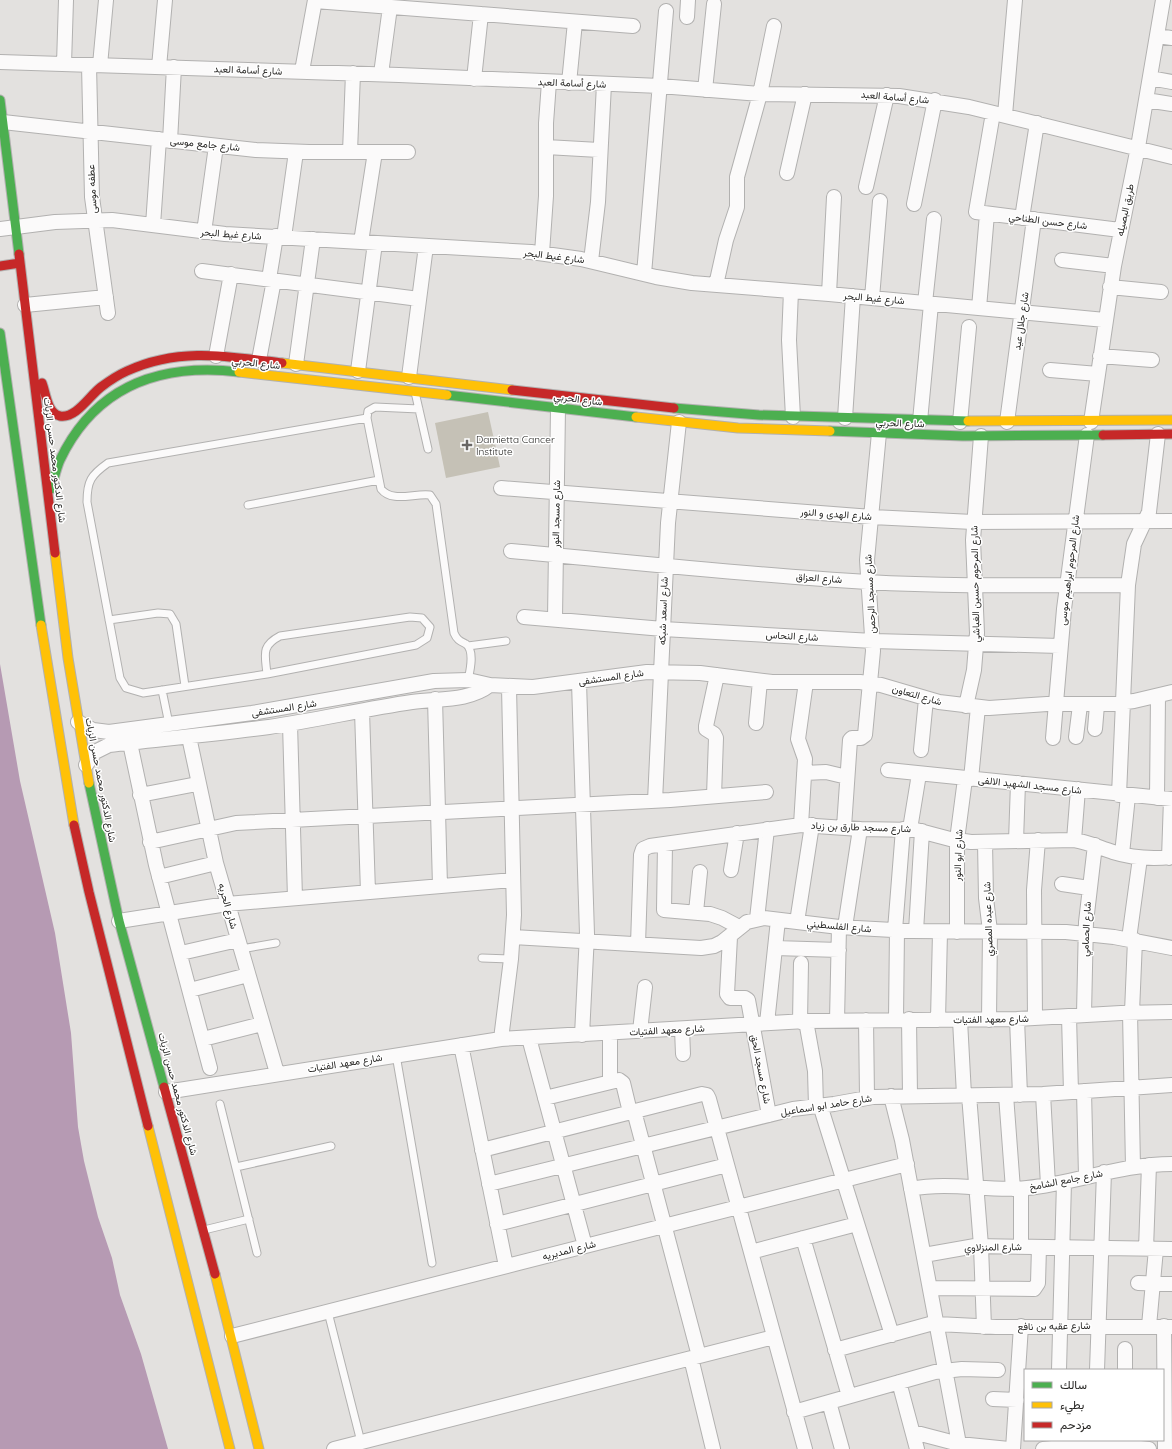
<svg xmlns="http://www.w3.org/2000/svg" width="1172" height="1449" font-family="Quicksand,Vazirmatn,sans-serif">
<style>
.water{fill:#b69ab3}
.building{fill:#c5c1b6}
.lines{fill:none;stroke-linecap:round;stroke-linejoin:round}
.lane-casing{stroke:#b2b1b0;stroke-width:9}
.street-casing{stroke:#b2b1b0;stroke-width:16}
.fast-casing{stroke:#b2b1b0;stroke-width:11}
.slow-casing{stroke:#b2b1b0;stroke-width:11}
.jam-casing{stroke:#b2b1b0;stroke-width:11}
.lane{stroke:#fbfafa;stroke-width:7}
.street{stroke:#fbfafa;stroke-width:14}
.fast{stroke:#4caf50;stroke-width:9}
.slow{stroke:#ffc107;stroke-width:9}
.jam{stroke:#c62828;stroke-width:9}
.poi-dot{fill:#696765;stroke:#fff;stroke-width:1.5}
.labels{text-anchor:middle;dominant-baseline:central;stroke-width:3;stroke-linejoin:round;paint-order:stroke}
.street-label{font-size:10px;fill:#272624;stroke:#fff}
.poi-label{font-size:10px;fill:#272624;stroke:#fff;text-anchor:start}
</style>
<rect width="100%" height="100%" fill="#e3e1df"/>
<path class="water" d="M0,664L20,781L55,933L71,1033L78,1127L84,1161L98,1217L112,1258L120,1295L141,1354L168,1449H0Z"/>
<path class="building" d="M488,412L500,467L446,478L435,423Z"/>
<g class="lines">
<g class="lane-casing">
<path id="lane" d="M415,392L428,449
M419,409L375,407L368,411L367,418L381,489C392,503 414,493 430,495L436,504L454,633C457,640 460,641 466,644C475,651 470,671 468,680
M248,505L379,480
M109,620L158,613L170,614L176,624L185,686
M468,646L506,641
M267,674C265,654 261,646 280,636L410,617L422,618L430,627L427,638L416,645L267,674L143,693L126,688L120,678L87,502C87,481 91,475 108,463L367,418
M162,690L169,724
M241,949L276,943
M482,958L511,959
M396,1055L432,1263
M220,1104L257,1253
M236,1167L331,1146
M204,1230L249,1219
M328,1312L361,1442"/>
</g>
<g class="street-casing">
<path id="street" d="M315,1L633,26
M687,17L688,0
M1157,36L1172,38
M0,62L399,75L660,86L760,94L899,96L969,107L1172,157
M64,64L66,0
M89,65L92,197L108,313
M100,65L106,0
M159,67L165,0
M302,71L315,0
M381,74L390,7
M1150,78L1172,82
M474,79L481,14
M569,83L575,22
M705,90L714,4
M1146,100L1172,104
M993,113L976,212L1120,230
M1005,115L1015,0
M3,122L256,150L309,152H408
M170,141L174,67
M546,147L599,150
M350,152L353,73
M787,173L805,94
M866,187L887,95
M914,204L935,100
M1022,218L1037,123
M153,225L159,139
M0,229L55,222L112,220L225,234L531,252L581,259L656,277L692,283L829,294L1105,320
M204,232L216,146
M284,237L296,152
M361,242L375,152
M542,253L546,196V123L549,82
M1062,260L1114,266
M591,261L598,202L604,84
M202,271L419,299
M644,274L666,11
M269,279L276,236
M716,285L726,240L737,207V177L760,94L774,26
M1110,287L1161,292
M791,291L789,340L793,417
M829,294L834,197
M872,298L880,201
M925,303L934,219
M25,305L106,297
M979,308L987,214
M216,356L231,274
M1100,356L1152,360
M259,360L274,280
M296,364L313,239
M1050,370L1098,374
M358,371L375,243
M409,377L426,246
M845,418L853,296
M920,421L931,304
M960,422L969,327
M1007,422L1034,219
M1091,422L1114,266L1138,147L1163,0
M501,488L872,517L973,522L1172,521
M511,551C630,562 748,575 867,582C954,587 1041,585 1128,585
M524,617L663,629L873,641L1060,646
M555,619L558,408
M579,682L587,934L582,1035
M435,699L440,886
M966,706L974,670L977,633L973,540L981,436
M362,711L368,892
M78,722L93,730L109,732L252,713L434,681L468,680L490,685L533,687L647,672L700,673L772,682H860L881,685L939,702L989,708L1047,704H1110L1134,701L1172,692
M756,723L760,681
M290,724L295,898
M1095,729L1097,705
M189,737L216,863L277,1073
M1076,737L1080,705
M1053,738L1064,609L1087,435
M130,743L156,865L210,1068
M921,750L926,699
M86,765L95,752L109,745C162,739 216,734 269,727C317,720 364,709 412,702C438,698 468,702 490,685
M888,770L1172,799
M804,773L826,772L847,777
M971,779L978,707
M140,795L197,784
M1119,795L1128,585L1134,544L1149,512L1158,434
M714,796L716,738L714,734L706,729V726L717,675
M1157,798L1158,696
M655,801L668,523L679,422
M801,825L805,759L798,739L806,682
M844,827L850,740L852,738H861L865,735L873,651L867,560L879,433
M910,829L919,774
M1074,840L1078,789
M1016,841L1018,783
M150,842L236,823L670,800L766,792
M985,842L986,898L990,931L989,1020
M665,844L664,910L710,914L722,918L739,927
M1122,854L1128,796
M1169,858L1171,799
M731,870L737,833
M159,877L216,863
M1062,884L1089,888
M696,912L700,872
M757,919L767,829
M119,921L227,904L513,880
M797,922L812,825
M845,927L860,829
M895,930L903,829
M916,931L922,831
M957,932V840L965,779
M513,937L701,948L714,946L722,942L747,922L764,918L839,927L911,931L1066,932L1114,937L1172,948
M730,937L727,994L730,998H745L748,1000L769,1115
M1129,939L1140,858
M638,944L641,855L643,849L650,846L801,825L860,829L916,830L950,839L971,842L1074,840C1088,842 1100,848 1113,852C1132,858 1152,859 1172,857
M775,948L839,950
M181,953L238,940
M190,990L248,975
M1130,1012L1133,1167
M1132,1012L1135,940
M1084,1014L1086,922L1095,845
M1069,1016L1071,1092
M1035,1018L1034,890L1038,840
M896,1019L897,930
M909,1019L910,1095
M1017,1019L1020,1095
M866,1020L867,1097
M938,1020L940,932
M960,1020L964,1095
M806,1021L815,1071L816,1106
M837,1021L839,927
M800,1022L801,963
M767,1023L778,920
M682,1029L683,1054
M640,1031L645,987
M529,1038L585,1246
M203,1039L262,1024
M501,1039L511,959L514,915L509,687
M461,1045L506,1266
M610,1082V1033
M1084,1091L1086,1176
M166,1092L501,1039L806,1021L1017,1019L1121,1013L1172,1012
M1043,1094L1048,1185
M969,1095L981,1246L984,1327
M1006,1095L1013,1189
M891,1096L902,1140L959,1444
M545,1098L619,1080L623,1083L630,1112
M820,1105L892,1335
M634,1111L699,1356
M482,1150L702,1094L707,1095L709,1099L805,1449
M489,1184L793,1109L834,1104L873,1097L1043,1094L1172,1085
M911,1189C950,1181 989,1192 1027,1188C1076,1183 1122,1164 1172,1164
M1021,1189V1247
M497,1224L727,1165
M803,1238L849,1396
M1146,1249L1149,1165
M751,1252L857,1224
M924,1255L975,1246L1172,1249
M1138,1283L1172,1284
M930,1288L1034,1289L1038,1283L1039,1247
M937,1324L996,1327H1172
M1149,1326L1156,1249
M1164,1326L1165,1449
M232,1336L907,1164
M1125,1349V1370
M835,1350L937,1322
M691,1358L713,1449
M1059,1370L1064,1182
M1097,1370L1104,1172
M899,1382L917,1449
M993,1399L1017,1400
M829,1402L842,1449
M794,1412L935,1372L962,1369L998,1370
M913,1432L959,1444L1009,1449
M334,1449L774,1337
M1013,1449L1021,1326
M1043,1449L1097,1443L1149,1449"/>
</g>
<g class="fast-casing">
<path id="fast" d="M0,100L19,254
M0,333L41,625
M447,395L636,417
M674,408L759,415L968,421
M830,431L963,436L1103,435
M51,489C54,480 56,469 60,460C96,385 161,363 239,372
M89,783L119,921L164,1087"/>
</g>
<g class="slow-casing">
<path id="slow" d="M282,363L512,390
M239,372L447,395
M636,417L738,428L830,431
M968,421L1172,420
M55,553L68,658L89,783
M41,625L74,825
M148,1126L230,1449
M215,1274L259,1449"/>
</g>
<g class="jam-casing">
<path id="jam" d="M19,254L55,553
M0,266L20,263
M42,383C46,393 47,413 60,416C76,419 90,395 101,387C109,381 118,375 127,371C179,347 227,356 282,363
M512,390L674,408
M1103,435L1172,434
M74,825L89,892L148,1126
M164,1087L215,1274"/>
</g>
<use href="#lane" class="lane"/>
<use href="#street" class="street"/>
<use href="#fast" class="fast"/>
<use href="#slow" class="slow"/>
<use href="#jam" class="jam"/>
</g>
<path class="poi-dot" d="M465 439h4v4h4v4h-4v4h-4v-4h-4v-4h4z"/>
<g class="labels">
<g class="street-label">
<text transform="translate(248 70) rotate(2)">شارع أسامة العبد</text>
<text transform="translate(572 83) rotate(2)">شارع أسامة العبد</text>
<text transform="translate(895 97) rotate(5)">شارع أسامة العبد</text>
<text transform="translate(205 144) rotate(6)">شارع جامع موسى</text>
<text transform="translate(92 189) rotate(-93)">عطفه موسى</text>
<text transform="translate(1125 210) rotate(-78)">طريق البصيله</text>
<text transform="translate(1048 221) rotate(7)">شارع حسن الطناحي</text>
<text transform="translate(231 234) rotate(4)">شارع غيط البحر</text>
<text transform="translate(554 256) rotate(7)">شارع غيط البحر</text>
<text transform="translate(874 298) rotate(5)">شارع غيط البحر</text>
<text transform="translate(1021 321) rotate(-82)">شارع جلال عيد</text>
<text transform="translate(256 363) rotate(6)">شارع الحربي</text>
<text transform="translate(578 399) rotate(7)">شارع الحربي</text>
<text transform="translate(900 423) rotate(2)">شارع الحربي</text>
<text transform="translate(55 460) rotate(83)">شارع الدكتور محمد حسن الزيات</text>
<text transform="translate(556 514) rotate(-89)">شارع مسجد النور</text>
<text transform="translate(836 514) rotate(4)">شارع الهدى و النور</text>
<text transform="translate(1069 570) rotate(-83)">شارع المرحوم ابراهيم موسى</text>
<text transform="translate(819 578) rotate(4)">شارع العزاق</text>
<text transform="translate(975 584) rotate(-91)">شارع المرحوم حسين الغباشي</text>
<text transform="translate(870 594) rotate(-93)">شارع مسجد الرحمن</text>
<text transform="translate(663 611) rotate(-88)">شارع اسعد شبكه</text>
<text transform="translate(792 636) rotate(3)">شارع النحاس</text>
<text transform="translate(611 677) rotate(-8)">شارع المستشفى</text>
<text transform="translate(917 695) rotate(16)">شارع التعاون</text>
<text transform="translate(284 708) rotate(-9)">شارع المستشفى</text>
<text transform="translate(101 780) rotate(79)">شارع الدكتور محمد حسن الزيات</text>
<text transform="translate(1030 785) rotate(6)">شارع مسجد الشهيد الالفى</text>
<text transform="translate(861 827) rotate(2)">شارع مسجد طارق بن زياد</text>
<text transform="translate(958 855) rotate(-88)">شارع ابو النور</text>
<text transform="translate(228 906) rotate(74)">شارع الحريه</text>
<text transform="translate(988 919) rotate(-92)">شارع عبده المصري</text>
<text transform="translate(839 926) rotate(5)">شارع الفلسطيني</text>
<text transform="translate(1086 929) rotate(-87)">شارع الحمامي</text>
<text transform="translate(991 1019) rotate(-1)">شارع معهد الفتيات</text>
<text transform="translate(667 1030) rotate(-3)">شارع معهد الفتيات</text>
<text transform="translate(345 1063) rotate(-9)">شارع معهد الفتيات</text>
<text transform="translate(761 1069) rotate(79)">شارع مسجد الحق</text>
<text transform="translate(178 1094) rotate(75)">شارع الدكتور محمد حسن الزيات</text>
<text transform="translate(826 1105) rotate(-9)">شارع حامد ابو اسماعيل</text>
<text transform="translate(1066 1180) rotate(-11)">شارع جامع الشامخ</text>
<text transform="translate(993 1247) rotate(-1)">شارع المنزلاوي</text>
<text transform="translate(569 1250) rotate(-14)">شارع المديريه</text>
<text transform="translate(1054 1326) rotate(-1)">شارع عقبه بن نافع</text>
</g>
<g class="poi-label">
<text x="476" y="439">Damietta Cancer<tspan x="476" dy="12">Institute</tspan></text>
</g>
</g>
<rect x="1024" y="1369" width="140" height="72" fill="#ffffff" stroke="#a9a8a7"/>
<rect x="1032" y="1382" width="20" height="6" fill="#4caf50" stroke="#a9a8a7"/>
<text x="1060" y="1389" font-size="12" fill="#272624">سالك</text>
<rect x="1032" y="1402" width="20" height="6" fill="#ffc107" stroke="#a9a8a7"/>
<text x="1060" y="1409" font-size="12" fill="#272624">بطيء</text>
<rect x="1032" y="1422" width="20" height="6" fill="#c62828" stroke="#a9a8a7"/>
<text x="1060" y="1429" font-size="12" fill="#272624">مزدحم</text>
</svg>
